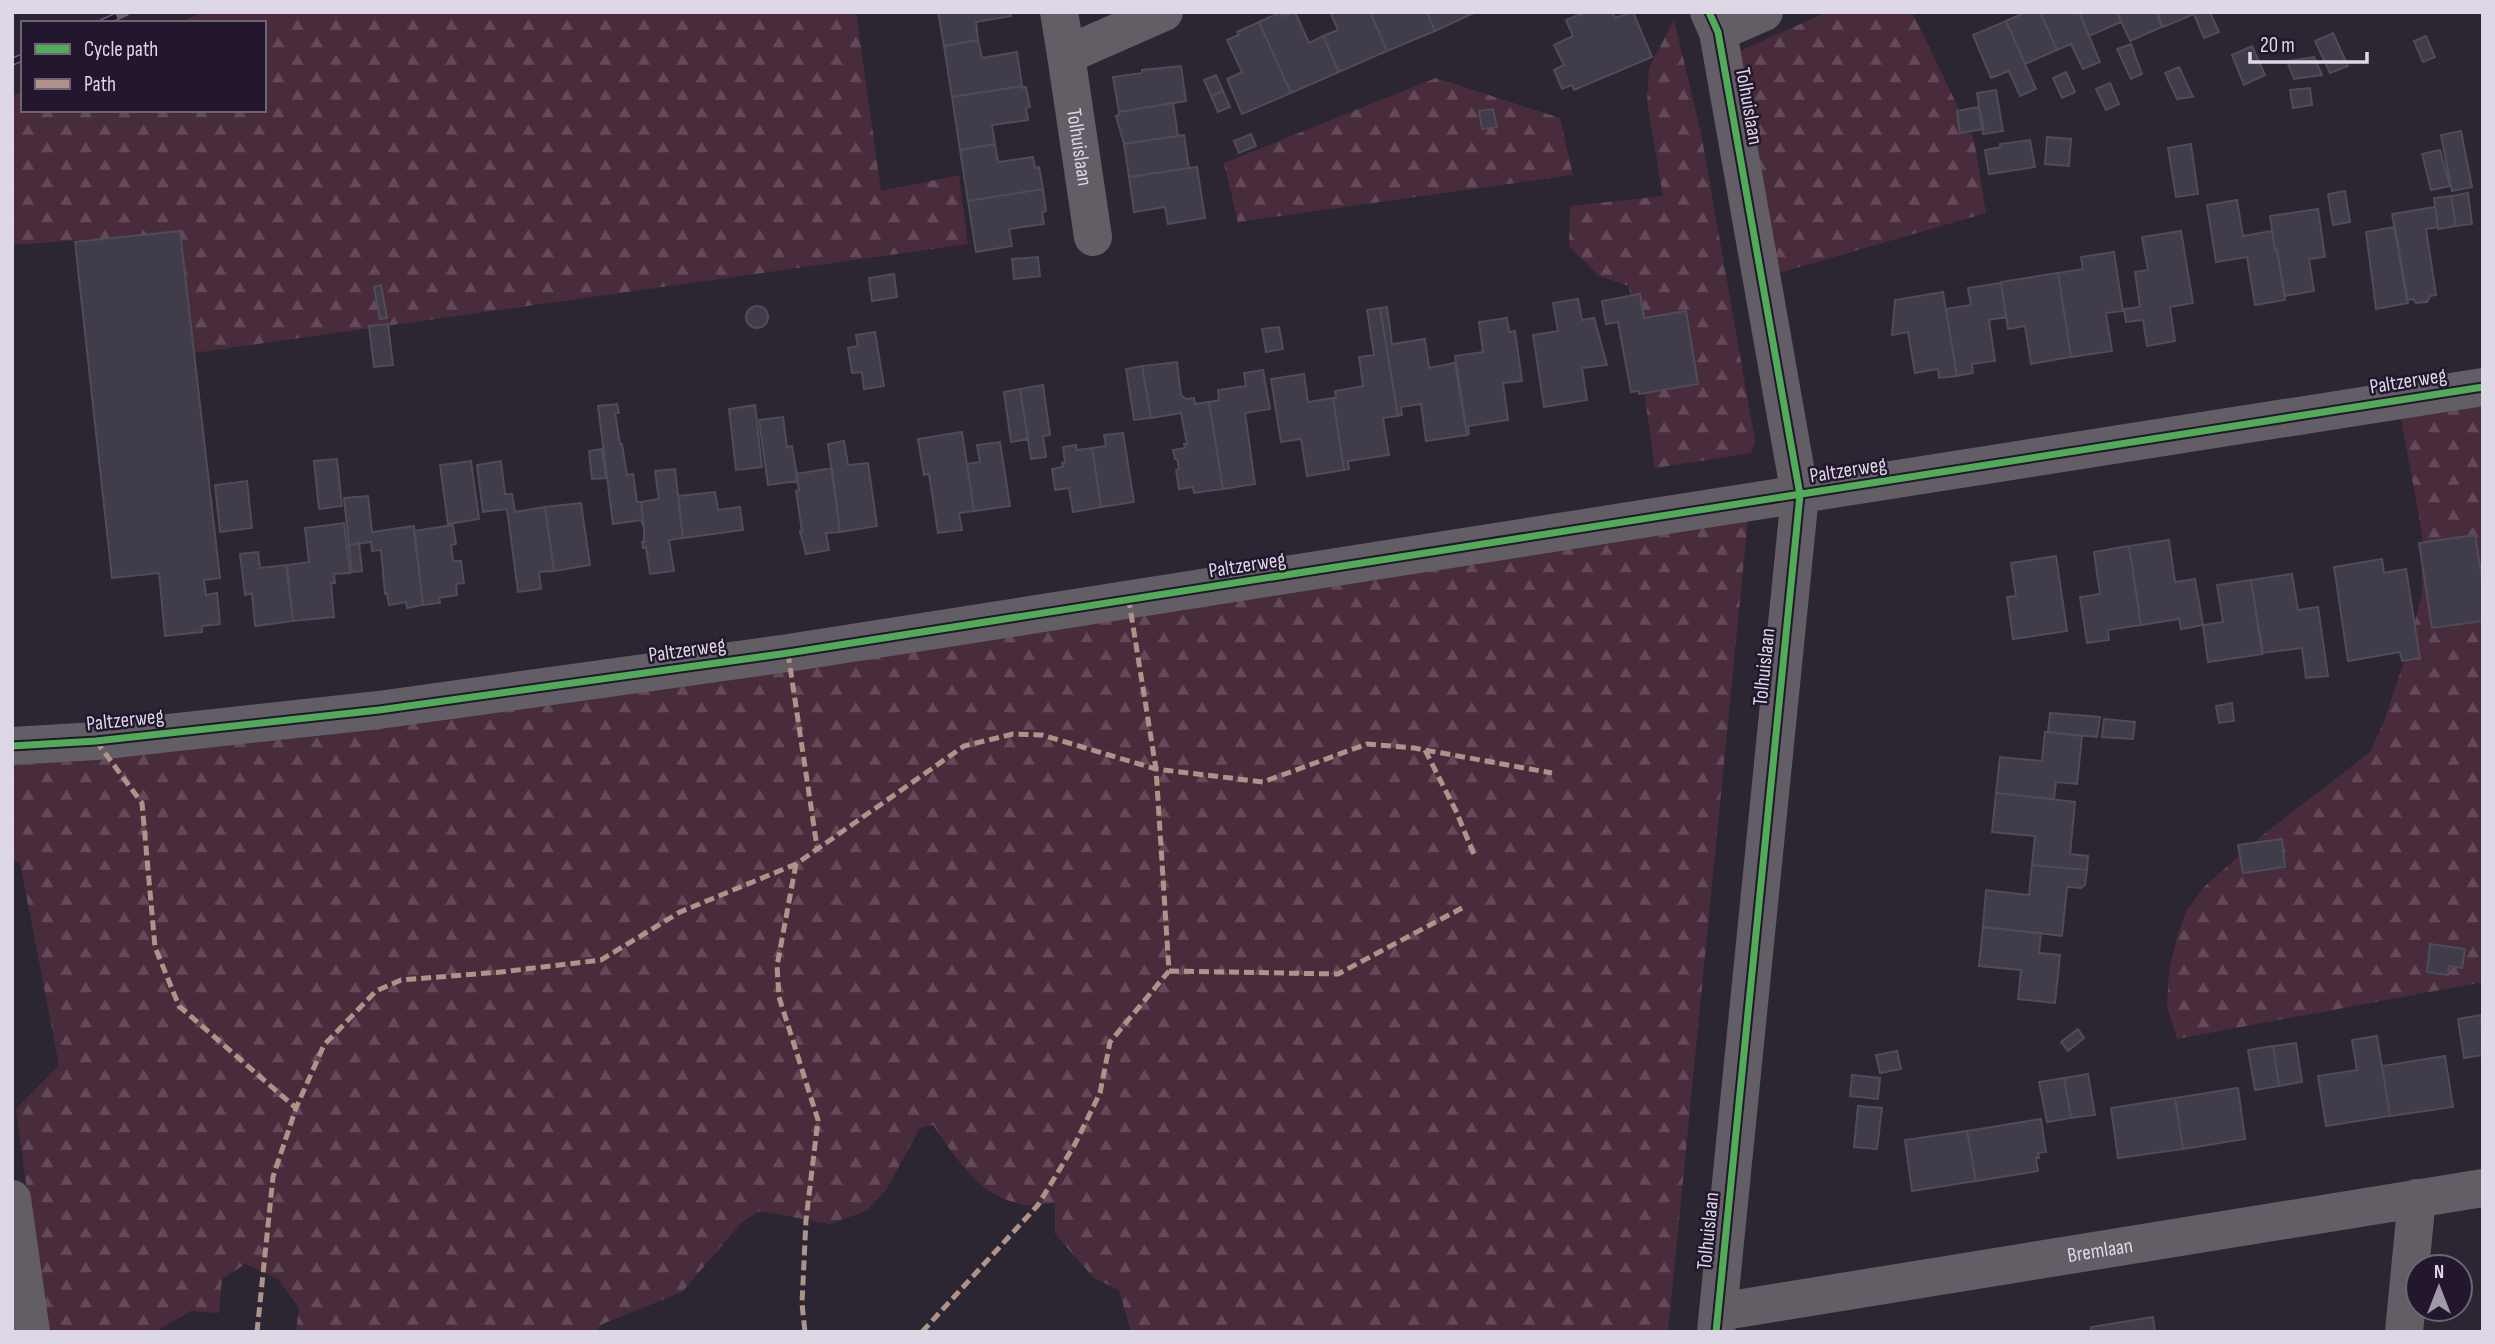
<svg xmlns="http://www.w3.org/2000/svg" width="2495" height="1344" font-family="'Sofia Sans Condensed',sans-serif">
<style>
.forest{fill:url(#forest-firs)}
.building{fill:#403c49;stroke:#4f4c57;stroke-width:2}
.lines{fill:none;stroke-linecap:round;stroke-linejoin:round}
.minor{stroke:#635d65;stroke-width:38}
.tertiary{stroke:#635d65;stroke-width:38}
.rail-casing{stroke:#656068;stroke-width:8}
.rail{stroke:#22172d;stroke-width:5;stroke-dasharray:16;stroke-linecap:butt}
.quiet{stroke:#af9288;stroke-width:5;stroke-dasharray:10 5;stroke-linecap:butt}
.cycleway-casing{stroke:#22172d;stroke-width:11}
.cycleway{stroke:#51ab58;stroke-width:7}
.labels{text-anchor:middle;dominant-baseline:central;stroke-width:5;stroke-linejoin:round;paint-order:stroke}
.street-label{font-size:21px;fill:#ded7e6;stroke:#22172d}
</style>
<defs>
<pattern id="forest-firs" width="22" height="20" patternUnits="userSpaceOnUse" patternTransform="scale(1.75)"><rect width="22" height="20" fill="#492c3c"/><path d="M5 1l3.5 6h-7zM16 11l3.5 6h-7z" fill="#634a58"/></pattern>
</defs>
<rect width="100%" height="100%" fill="#2c2532"/>
<path class="forest" d="M204,12H856L881,191L959,175L968,244L180,355L166,234L12,245V96L23,91V110H264V23H179Z
M1827,12H1912L1974,140L1986,213L1775,274L1740,51Z
M1674,20L1701,133L1755,441L1751,453L1655,468L1629,286L1599,276L1569,246L1570,206L1663,196L1647,103L1649,68Z
M1436,78L1560,118L1573,175L1238,222L1224,163Z
M2483,401V982L2177,1039L2167,1006L2169,971L2178,934L2187,910L2205,886L2264,834L2370,752L2383,724L2408,650L2422,593V532L2400,414Z
M1748,519L1668,1332H1131L1119,1290L1094,1278L1055,1234V1203C1046,1204 1036,1206 1027,1205C981,1199 957,1160 933,1125L920,1128L886,1190L866,1211L830,1224L760,1211L742,1222L682,1292L600,1325L597,1332H296L299,1308L278,1279L245,1264L222,1279L219,1313L190,1311L155,1332H46L16,1109L59,1065L20,863L12,860V760Z"/>
<path class="building" d="M938,12H1010L1011,16L976,22L978,40L944,46Z
M1281,12L1283,16L1295,12L1309,43L1323,36L1339,72L1291,93L1259,22Z
M1330,12H1370L1387,51L1339,72L1323,36L1338,30Z
M1370,12H1427L1435,31L1387,51Z
M1427,12H1476L1435,31Z
M1586,12H1612L1615,18L1633,12L1652,57L1574,90L1572,85L1562,89L1554,70L1564,65L1554,45L1573,36L1566,20Z
M2026,12H2040L2057,50L2025,64L2006,21Z
M2040,12H2079L2100,62L2083,69L2071,44L2057,50Z
M2079,12H2117L2121,22L2089,36Z
M2117,12H2156L2162,27L2130,41Z
M2157,12H2210L2219,32L2204,38L2194,14L2163,27Z
M2006,21L2036,89L2020,96L2009,71L1991,78L1973,35Z
M1259,22L1291,93L1242,114L1227,79L1242,72L1227,40L1239,35L1237,32Z
M2333,33L2348,66L2330,73L2315,41Z
M2426,36L2435,57L2423,62L2414,41Z
M978,40L982,58L1017,52L1022,86L952,97L944,46Z
M2131,44L2142,74L2131,79L2117,49Z
M2252,46L2265,75L2244,85L2232,55Z
M2314,57L2322,75L2294,79L2287,61Z
M1181,66L1186,101L1119,112L1113,77L1142,73V70Z
M2179,67L2193,97L2177,99L2165,73Z
M2066,72L2075,92L2062,98L2053,78Z
M1216,75L1223,91L1211,96L1204,80Z
M2110,83L2119,104L2106,110L2096,89Z
M1022,86V88L1026,87L1030,107L1026,108L1028,120L992,125L995,144L960,150L952,97Z
M2310,88L2312,105L2293,108L2290,90Z
M1996,90L2003,131L1983,134L1977,93Z
M1223,91L1230,107L1218,112L1211,96Z
M1173,103L1178,136L1124,144L1116,116L1119,115V112Z
M1979,107L1984,129L1960,133L1957,111Z
M1493,109L1497,127L1482,129L1479,111Z
M2461,131L2472,187L2452,191L2441,135Z
M1251,134L1256,146L1239,153L1234,141Z
M1184,135L1189,168L1129,177L1124,144Z
M2047,137L2071,139L2069,166L2045,164Z
M2030,140L2035,167L1989,174L1985,150L2001,147L2000,144Z
M995,144L998,162L1033,157L1035,168L1039,167L1043,189L968,201L960,150Z
M2191,144L2198,194L2176,197L2168,148Z
M2440,150L2450,186L2431,190L2422,154Z
M1197,167L1205,218L1168,224L1165,207L1134,212L1129,177Z
M1043,189L1046,211L1042,213L1044,224L1009,229L1012,246L976,252L968,201Z
M2345,191L2350,222L2333,225L2328,194Z
M2468,193L2472,224L2456,226L2451,196Z
M2451,196L2456,226L2438,229L2434,198Z
M2237,200L2243,236L2272,231L2275,250H2277L2285,300L2255,305L2247,257L2216,262L2207,205Z
M2435,207L2438,227L2426,229L2436,295L2430,296L2427,302L2416,303L2413,299L2407,300L2392,214Z
M2318,209L2325,257L2309,259L2314,291L2285,296L2277,250H2275L2270,216Z
M2395,227L2408,303L2376,309L2366,232Z
M180,231L220,578L204,580L206,595L217,593L220,624L202,626V632L165,636L159,573L112,578L75,242Z
M2181,231L2193,303L2170,307L2175,341L2147,346L2143,320L2126,322L2124,309L2140,307L2135,272L2148,270L2142,237Z
M2114,252L2123,311L2106,313L2112,351L2071,357L2058,273L2083,269L2081,257Z
M1038,257L1040,276L1014,279L1012,259Z
M2058,273L2071,357L2031,364L2025,326L2008,329L2001,282Z
M894,274L897,297L872,301L869,278Z
M2001,283L2006,317L1989,320L1995,361L1972,364L1973,373L1957,376L1946,309L1971,305L1968,288Z
M381,285L387,318L380,319L374,287Z
M1943,292L1957,376L1939,378L1938,369L1915,373L1908,332L1892,335L1895,300Z
M1640,294L1644,318L1686,311L1698,384L1639,394V391L1631,392L1618,322L1606,324L1602,301Z
M1578,299L1582,320L1594,318L1607,365L1582,368L1587,400L1544,407L1533,335L1558,331L1553,303Z
M746 317a11 11 0 1 1 22 0a11 11 0 1 1-22 0Z
M1387,307L1392,344L1425,339L1429,368L1455,363L1467,435L1426,441L1421,404L1401,407L1402,415L1398,416L1380,308Z
M1380,308L1398,416L1383,418L1389,455L1348,461L1349,469L1344,470L1333,398H1336L1335,391L1363,386L1359,357L1374,355L1367,310Z
M1507,318L1509,332L1515,331L1522,381L1503,383L1508,420L1468,426L1469,434L1467,435L1455,356L1483,352L1479,322Z
M388,324L393,365L374,367L369,326Z
M1279,327L1283,349L1266,352L1262,329Z
M875,332L884,386L864,389L862,372L852,373L848,348L858,346L856,335Z
M1177,362L1181,395L1186,399L1194,398L1195,404L1209,402L1223,489L1194,493L1193,487L1179,489L1176,470L1179,469L1177,459H1175L1173,450L1185,448L1184,444H1187L1181,413L1151,418L1142,366Z
M1142,366L1151,418L1134,420L1126,369Z
M1263,370L1270,409L1245,413L1255,484L1223,489L1209,402L1219,400L1218,390L1246,386L1244,373Z
M1304,374L1308,402L1333,398L1344,470L1307,476L1301,439L1281,442L1271,379Z
M1043,385L1050,435L1043,436L1046,457L1031,459L1020,389Z
M1020,389L1028,439L1011,442L1004,392Z
M617,404L619,413H615L620,444H622L627,475L633,474L637,502H641L644,528L641,520L613,524L598,406Z
M755,405L762,467L736,470L729,409Z
M783,417L787,447L792,446L798,481L768,485L759,420Z
M962,432L974,511L959,513L962,530L938,533L929,474L924,475L918,439Z
M1123,433L1134,502L1101,507L1092,448L1106,446L1104,435Z
M844,441L848,465L868,463L877,526L840,532L828,444Z
M1000,442L1010,506L974,511L967,464L980,462L977,445Z
M1076,445L1077,450L1092,448L1101,507L1073,512L1069,488L1055,490L1052,469L1063,467L1062,463L1065,462L1063,447Z
M602,449L606,478L592,479L589,451Z
M337,459L342,506L319,509L314,461Z
M471,461L479,519L448,524L440,465Z
M501,461L505,494H512L515,512L545,507L554,571L539,572L541,589L518,592L507,509L483,512L477,465Z
M832,468L840,532L826,533L829,550L806,554L800,531H802L796,491L799,490L796,474Z
M675,469L683,538L669,540L674,571L650,574L646,547L643,548L642,542H644V528L641,502L659,499L655,471Z
M247,481L252,528L220,532L215,485Z
M715,492L718,510L740,507L743,530L683,538L678,496Z
M368,496L372,532L414,526L423,605L407,608L406,602L389,605L387,593L385,594L381,550L372,551L371,542L349,545L344,498Z
M581,503L590,565L554,571L545,507Z
M344,523L350,573L334,574L335,583H331L334,617L293,621L287,565L309,562L305,528Z
M453,525L456,544L451,545L453,561H461L464,583L456,584L457,595L439,598L440,603L423,605L414,531Z
M2475,535L2483,584V621L2432,628L2419,543Z
M2169,540L2175,582L2195,579L2203,625L2181,629L2179,619L2141,625L2129,546Z
M359,543L362,571L352,572L349,545Z
M2129,546L2141,625L2108,630L2109,640L2087,643L2080,597L2100,594L2094,552Z
M258,552L260,568L286,565L293,621L255,626L252,593L245,595L240,554Z
M2056,556L2067,631L2013,639L2007,597L2016,596L2011,563Z
M2382,559L2384,573L2406,569L2420,658L2402,661L2400,652L2348,661L2334,567Z
M2292,574L2298,610L2318,607L2328,676L2306,678L2302,648L2262,653L2251,580Z
M2251,580L2263,654L2208,662L2203,625L2223,622L2217,585Z
M2232,703L2234,721L2219,723L2216,706Z
M2050,713L2100,717L2097,737L2048,732Z
M2104,719L2135,722L2133,739L2102,737Z
M2045,732L2082,736L2077,784L2056,782L2054,799L1996,793L2000,757L2042,761Z
M1996,793L2075,802L2070,854L2088,856L2087,870L2032,865L2035,836L1992,832Z
M2282,839L2285,867L2243,873L2238,845Z
M2032,865L2087,870L2085,885L2081,888L2067,887L2062,936L1983,927L1986,890L2029,895Z
M1983,927L2041,933L2039,953L2060,955L2055,1003L2018,999L2021,970L1979,966Z
M2430,944L2465,949L2462,968L2449,966L2448,975L2427,972Z
M2481,1015L2483,1055L2464,1058L2458,1019Z
M2078,1029L2084,1038L2068,1051L2061,1042Z
M2377,1036L2390,1116L2326,1126L2318,1076L2357,1070L2352,1040Z
M2296,1043L2302,1082L2279,1086L2273,1046Z
M2273,1046L2279,1086L2255,1090L2248,1050Z
M1897,1051L1901,1069L1880,1073L1876,1055Z
M2445,1056L2453,1107L2390,1116L2382,1066Z
M2088,1074L2095,1115L2071,1118L2064,1078Z
M1852,1075L1880,1078L1878,1099L1850,1096Z
M2064,1078L2071,1118L2047,1122L2039,1082Z
M2238,1088L2245,1139L2183,1149L2175,1098Z
M2175,1098L2183,1149L2118,1158L2111,1108Z
M1858,1106L1882,1108L1877,1149L1854,1147Z
M2041,1119L2046,1152L2038,1153L2039,1158H2036L2038,1171L1976,1181L1967,1131Z
M1967,1131L1976,1181L1912,1191L1905,1140Z
M2153,1317L2155,1332H2091V1327Z"/>
<g class="lines">
<g class="minor">
<path d="M1059,12L1066,55L1164,12"/>
<path d="M1709,12L1718,32L1800,495L1716,1332"/>
<path d="M1718,32L1764,12"/>
<path id="s1" d="M1066,55L1093,237"/>
<path d="M12,1199L31,1332"/>
<path id="s2" d="M1718,1312L2483,1188"/>
<path d="M2404,1332L2417,1198"/>
</g>
<path class="tertiary" d="M12,746L96,741L379,710L788,653L2483,387"/>
<g class="rail-casing">
<path id="rail" d="M102,23L126,12
M12,62L23,57"/>
</g>
<use href="#rail" class="rail"/>
<path class="quiet" d="M788,653L817,847
M96,741L142,803L155,947L179,1006L296,1108
M1425,750L1456,811L1475,857
M796,864L777,966L779,997L818,1120L806,1220L802,1304L805,1332
M1169,971L1338,974L1462,908
M257,1332L273,1177L296,1108L324,1045L376,991L401,980L501,972L601,960L680,912L796,864L964,746L1013,734L1042,735L1156,769L1263,782L1367,744L1414,748L1552,773
M922,1332L1038,1205L1075,1144L1100,1093L1110,1042L1169,971L1156,769L1129,601"/>
<g class="cycleway-casing">
<path id="cycleway" d="M1709,12L1718,32L1800,495L1716,1332
M12,746L96,741L379,710L788,653L2483,387"/>
</g>
<use href="#cycleway" class="cycleway"/>
</g>
<g class="labels">
<g class="street-label">
<text transform="translate(1749 106) rotate(80)">Tolhuislaan</text>
<text stroke="none"><textPath href="#s1" startOffset="93">Tolhuislaan</textPath></text>
<text transform="translate(2408 381) rotate(-9)">Paltzerweg</text>
<text transform="translate(1848 470) rotate(-9)">Paltzerweg</text>
<text transform="translate(1247 565) rotate(-9)">Paltzerweg</text>
<text transform="translate(687 650) rotate(-8)">Paltzerweg</text>
<text transform="translate(1764 667) rotate(-84)">Tolhuislaan</text>
<text transform="translate(125 720) rotate(-6)">Paltzerweg</text>
<text transform="translate(1708 1231) rotate(-84)">Tolhuislaan</text>
<text stroke="none"><textPath href="#s2" startOffset="387">Bremlaan</textPath></text>
</g>
</g>
<rect width="2495" height="1344" fill="none" stroke="#ded7e6" stroke-width="28"/>
<rect x="21" y="21" width="245" height="91" fill="#22172d" stroke="#6d6477" stroke-width="2"/>
<rect x="35" y="44" width="35" height="10" fill="#51ab58" stroke="#6d6477" stroke-width="2"/>
<text x="84" y="56" font-size="21" fill="#ded7e6">Cycle path</text>
<rect x="35" y="79" width="35" height="10" fill="#af9288" stroke="#6d6477" stroke-width="2"/>
<text x="84" y="91" font-size="21" fill="#ded7e6">Path</text>
<g transform="translate(2439 1288)"><circle r="33" fill="#22172d" stroke="#6d6477" stroke-width="2"/>
<path d="M0-5L12 26L0 18L-12 26Z" fill="#a099a7"/>
<text y="-10" font-size="19" font-weight="bold" text-anchor="middle" fill="#ded7e6">N</text>
</g>
<path d="M2250 52v10h117v-10" fill="none" stroke="#ded7e6" stroke-width="3.5"/>
<text x="2260" y="52" font-size="21" fill="#ded7e6" stroke="#22172d" stroke-width="5" paint-order="stroke">20 m</text>
</svg>
